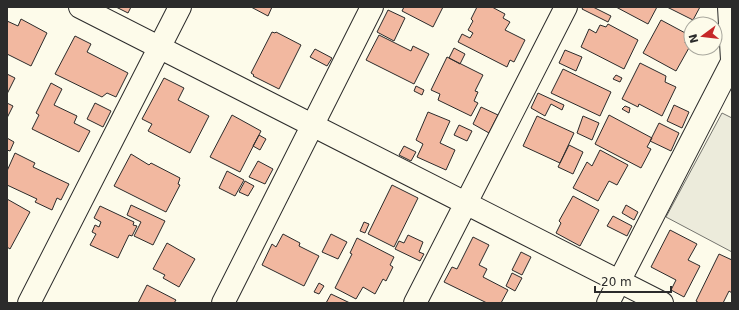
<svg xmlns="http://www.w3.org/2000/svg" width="739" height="310" font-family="'DejaVu Sans',sans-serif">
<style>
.green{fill:#ecebdb;stroke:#74746e}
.building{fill:#f2b8a0;stroke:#2b2b2b}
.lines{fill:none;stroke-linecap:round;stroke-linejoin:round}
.minor-casing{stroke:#2b2b2b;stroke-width:24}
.minor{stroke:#fdfbea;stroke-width:22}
</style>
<rect width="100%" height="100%" fill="#fdfbea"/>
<path class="green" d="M722,113L732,118V252L666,217Z"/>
<path class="building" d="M116,7H131L128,13Z
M251,7H272L268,16Z
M404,7H443L433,27L402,11Z
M477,7H492L505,14L503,18L510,22L505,30L525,40L514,62L510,60L507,67L458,42L462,34L470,38L473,33L468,30L473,21L471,19Z
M583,7H593L611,16L608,22L582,9Z
M616,7H657L648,24Z
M667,7H700L693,20Z
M388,10L405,18L394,41L377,32Z
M21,19L47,33L31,66L7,54V21L18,26Z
M661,20L689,35L685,43L690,46L676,71L643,53Z
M608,24L638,40L624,69L581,47L589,29L596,33L600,25L606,27Z
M272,32L275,33L276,32L301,45L279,89L253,76L254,75L251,73Z
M379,35L411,51L413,46L429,54L414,84L366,60Z
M75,36L91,44L87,52L128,73L116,97L107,93L102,97L55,74Z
M454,48L465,54L460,64L449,58Z
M315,49L332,58L327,66L310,57Z
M565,50L582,57L576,71L559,63Z
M447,57L483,75L475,91L478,92L474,101L478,103L471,116L438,100L440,94L431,90Z
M640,63L666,76L665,82L676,87L662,116L639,104L638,107L622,99Z
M563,69L611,92L600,116L551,93Z
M7,74L15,78L7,94Z
M616,75L622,78L620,82L613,79Z
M164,78L184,88L178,100L209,116L190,153L148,131L152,124L142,119Z
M51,83L62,89L54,105L77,116L74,123L90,131L79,152L32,129L39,115L36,113Z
M416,86L424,90L422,95L414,91Z
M538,93L564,105L562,110L551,104L545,116L531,108Z
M7,103L13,106L7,118Z
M95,103L111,111L103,127L87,119Z
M674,105L689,112L682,128L667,121Z
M625,106L630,108L629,113L622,109Z
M481,107L498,115L489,133L473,124Z
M428,112L450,121L440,143L455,150L446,170L417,157L423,144L416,140Z
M232,115L261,131L240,172L210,157Z
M609,115L652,138L647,147L651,149L641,168L595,144Z
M537,116L574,133L560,163L523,146Z
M583,116L599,123L592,140L577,133Z
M659,123L679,133L671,151L650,141Z
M459,125L472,131L467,141L454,135Z
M259,135L266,139L260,150L253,146Z
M7,138L14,142L10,151L7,150Z
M569,145L583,152L573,174L558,167Z
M404,146L416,152L411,161L399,155Z
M600,150L628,165L617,185L609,181L598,201L573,188L587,162L592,166Z
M15,153L35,163L33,167L69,184L61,200L57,198L52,210L35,202L37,199L7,185V171Z
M131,154L149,165L151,163L180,178L178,184L180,185L166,212L114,186Z
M258,161L273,169L265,184L249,177Z
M227,171L244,180L235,196L219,188Z
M245,181L254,186L248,196L239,192Z
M392,185L418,198L394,247L368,234Z
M573,196L599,210L580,246L556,233L561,223L559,221Z
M7,199L30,212L10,249L7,247Z
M131,205L165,221L153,245L134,236L141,222L127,215Z
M626,205L638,212L634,220L622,213Z
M100,206L134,222L133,225L137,226L132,236L129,235L118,258L90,245L96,234L92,232L95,225L99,227L101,222L94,218Z
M613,216L632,226L627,236L607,226Z
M364,222L369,224L365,233L360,231Z
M670,230L697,244L688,260L700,266L684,297L671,290L676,280L651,267Z
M283,234L300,243L299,246L319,256L304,286L262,265L272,244L276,247Z
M331,234L347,242L338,259L322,252Z
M408,235L423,242L419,252L424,254L420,261L395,249L399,241L404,243Z
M473,237L489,245L479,265L487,269L483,277L508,290L501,303H487L444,282L452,267L457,269Z
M357,238L394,257L390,265L393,267L386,281L383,279L375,294L363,287L356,299L335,288L352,254L350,253Z
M167,243L195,259L179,287L163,278L165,275L153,269Z
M521,252L531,257L522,275L512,270Z
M719,254L732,260V293L729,291L723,303H699L696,301Z
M512,273L522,278L515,291L506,286Z
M319,283L324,286L319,294L314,292Z
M147,285L176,300L174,303H138Z
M331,294L350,303H326Z"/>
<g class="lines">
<g class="minor-casing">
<path id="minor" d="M80,7L662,303
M729,7L732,60
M29,303L180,7
M223,303L372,7
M415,303L566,7
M608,303L732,62"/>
</g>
<use href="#minor" class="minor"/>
</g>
<rect width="739" height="310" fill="none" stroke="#2b2b2b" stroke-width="16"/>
<g transform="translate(703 36) rotate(255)"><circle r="19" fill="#fdfbea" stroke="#a9a89e"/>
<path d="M0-3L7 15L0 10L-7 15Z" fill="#c62828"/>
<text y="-6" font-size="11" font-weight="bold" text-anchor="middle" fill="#2b2b2b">N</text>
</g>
<path d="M595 286v6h76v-6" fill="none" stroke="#2b2b2b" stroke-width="2"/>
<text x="601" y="286" font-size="12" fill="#2b2b2b" stroke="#fdfbea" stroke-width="3" paint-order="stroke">20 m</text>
</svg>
